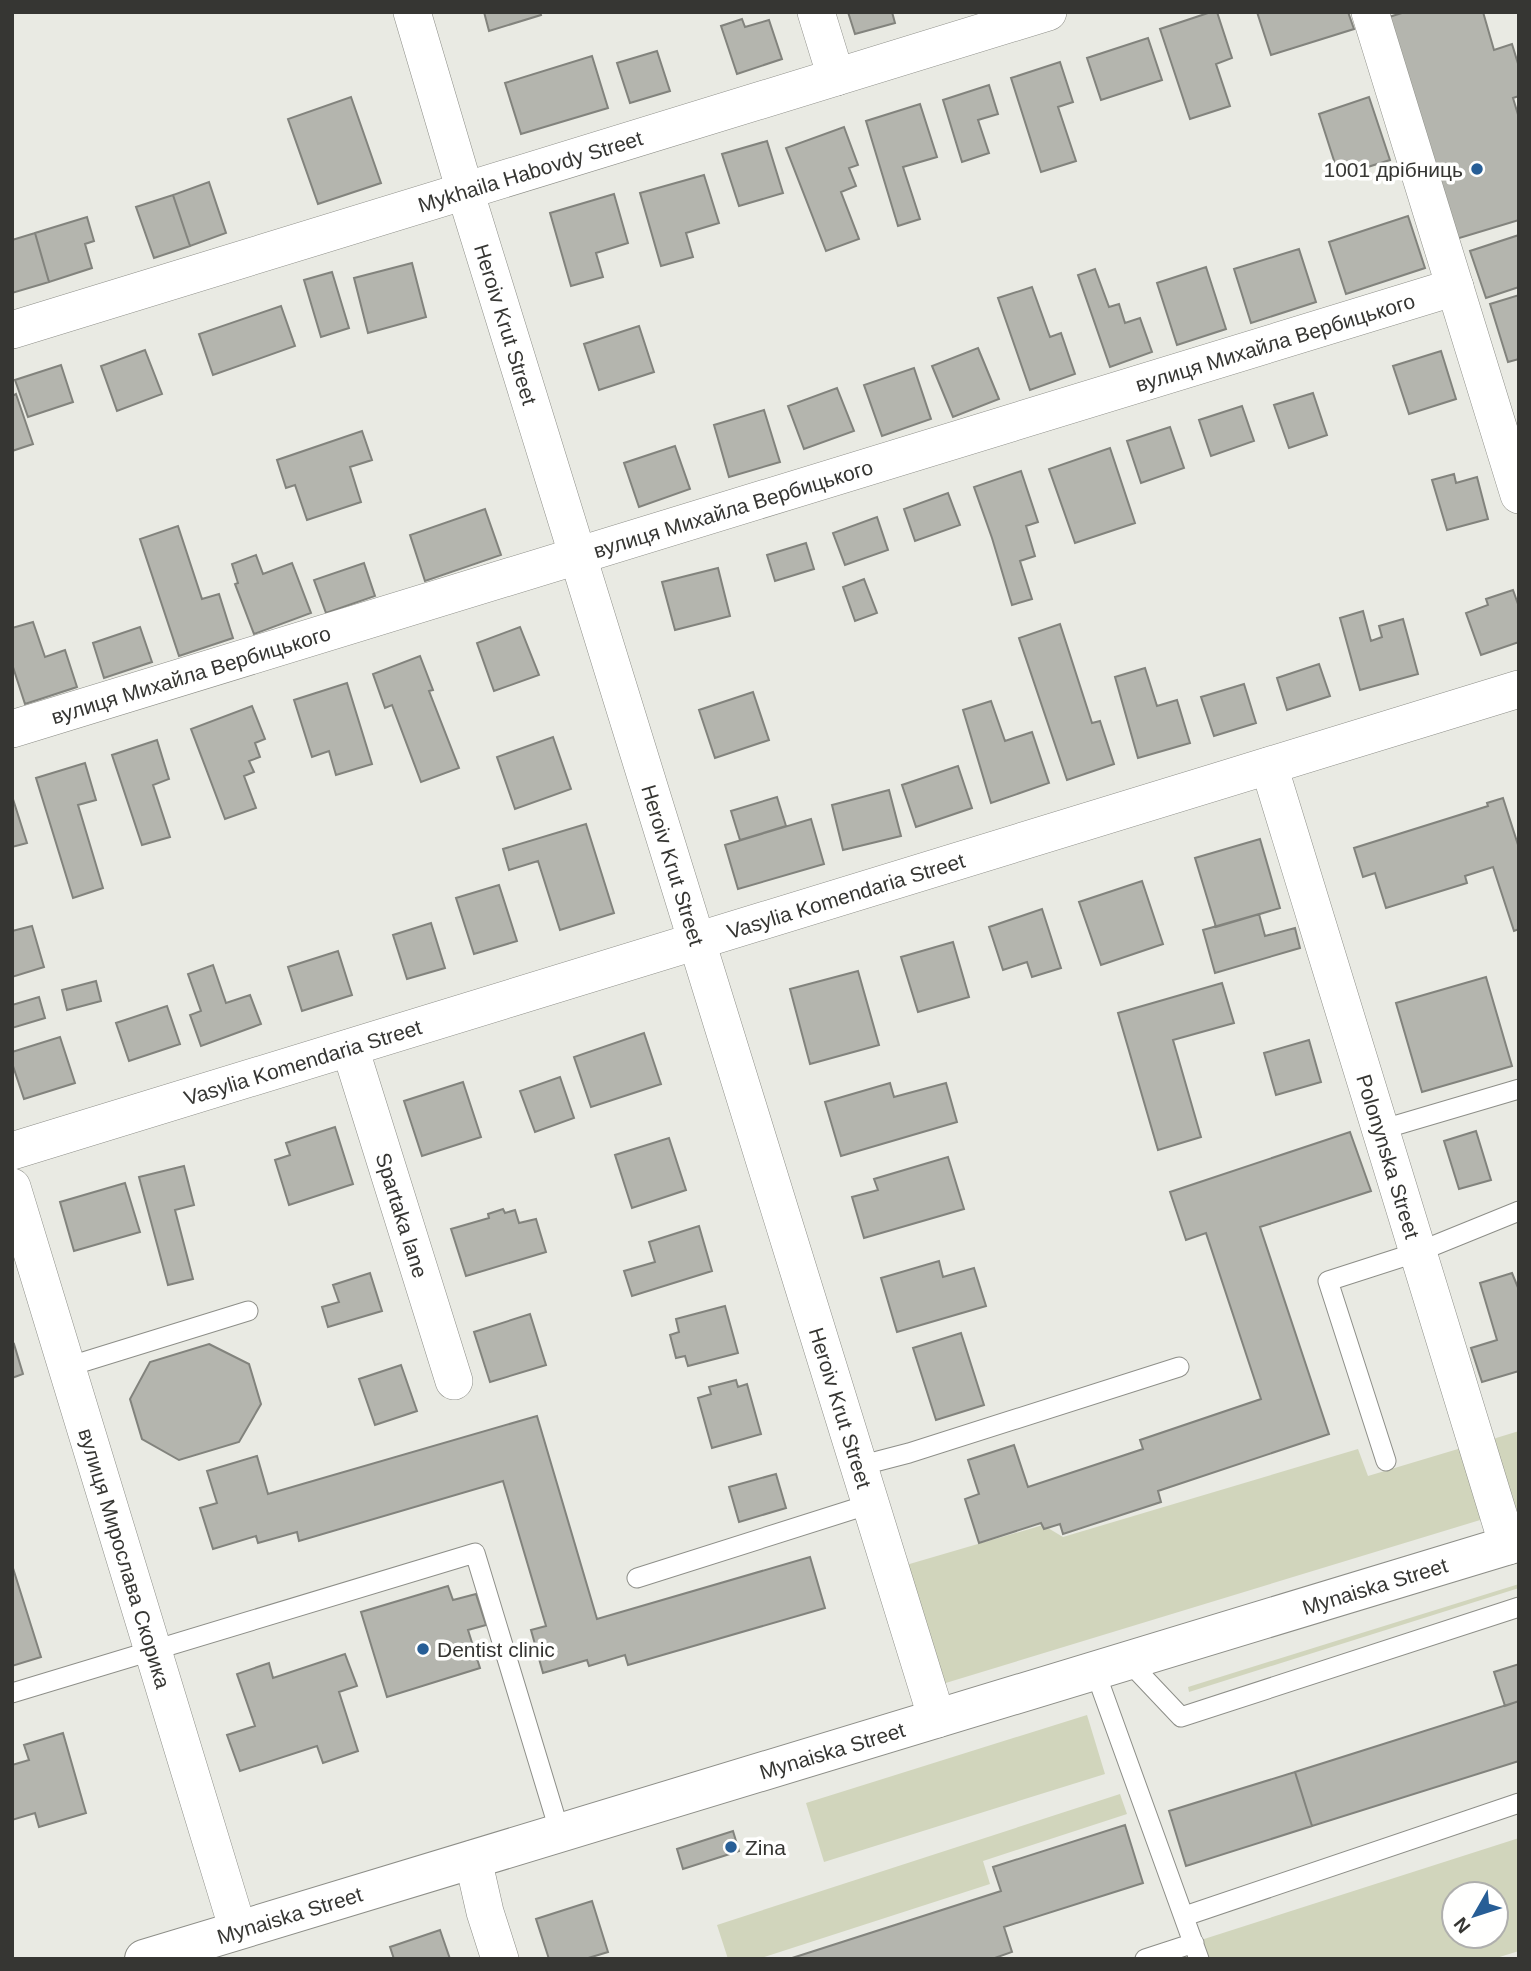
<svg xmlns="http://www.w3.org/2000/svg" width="1531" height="1971" font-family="Helvetica,sans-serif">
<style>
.green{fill:#d1d5bc;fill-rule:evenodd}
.building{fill:#b4b5ae;stroke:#82837d;stroke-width:2}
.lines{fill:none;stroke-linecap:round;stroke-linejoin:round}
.service-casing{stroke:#8d8e88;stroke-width:21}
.minor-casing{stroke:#8d8e88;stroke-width:38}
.secondary-casing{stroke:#8d8e88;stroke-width:40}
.service{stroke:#fff;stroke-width:19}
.minor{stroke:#fff;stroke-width:37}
.secondary{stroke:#fff;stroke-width:38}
.poi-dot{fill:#275e96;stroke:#fffffe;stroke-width:2.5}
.labels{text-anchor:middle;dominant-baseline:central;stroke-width:7;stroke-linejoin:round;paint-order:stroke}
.poi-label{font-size:21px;fill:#363633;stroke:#fffffe;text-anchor:start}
.street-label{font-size:21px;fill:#363633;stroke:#fffffe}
</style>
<rect width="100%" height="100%" fill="#e9eae3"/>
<path class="green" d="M1519,1431V1508L1504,1513L1483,1442Z
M1468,1446L1490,1517L926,1689L889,1570L1043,1525L1063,1537L1358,1449L1368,1476Z
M1519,1584V1588L1189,1692L1188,1687Z
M1087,1715L1105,1774L824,1862L806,1803Z
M1120,1794L1127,1814L983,1861L990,1884L758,1959H728L717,1925Z
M1519,1838V1951L1493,1959H1207L1201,1940ZM1454,1894H1496V1936H1454Z"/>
<path class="building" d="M484,12H540L541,15L489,31Z
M848,12H892L895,23L855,34Z
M1211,12H1217L1232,58L1216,64L1230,106L1190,119L1160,29Z
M1257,12H1348L1354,29L1271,55Z
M1405,12H1483L1494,50L1512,44L1519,67V96L1513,98L1519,118V220L1456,239L1389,17Z
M742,19L745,27L769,20L782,59L737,74L721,26Z
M1148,38L1162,80L1101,100L1087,58Z
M657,51L670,91L630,103L617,63Z
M592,56L608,108L521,134L505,83Z
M1060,62L1073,102L1058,107L1076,161L1041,172L1011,78Z
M989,85L998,114L978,120L989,153L962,162L943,100Z
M351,97L381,183L318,204L288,119Z
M1369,97L1390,160L1339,176L1319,114Z
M920,104L937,157L903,167L920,219L898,226L866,121Z
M844,127L858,165L849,168L856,186L841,192L859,239L826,251L786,148Z
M767,141L783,193L739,206L722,154Z
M704,175L719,223L686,233L693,257L661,266L640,193Z
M209,182L226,233L190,246L173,195Z
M614,194L628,243L596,253L603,277L571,286L550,213Z
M173,195L190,246L154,258L136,207Z
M1408,216L1425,268L1346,294L1329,242Z
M87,217L94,241L85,244L92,268L49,282L35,233Z
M35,233L49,282L12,293V240Z
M1519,235V287L1486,298L1470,251Z
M1299,249L1316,302L1251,323L1234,269Z
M412,263L426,317L368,333L354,278Z
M1206,267L1226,329L1177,345L1157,283Z
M1095,269L1109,307L1119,304L1125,323L1140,318L1152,352L1110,367L1078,275Z
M332,272L349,328L321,337L304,280Z
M1032,287L1050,337L1061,333L1075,374L1030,390L998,298Z
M1519,295V359L1508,362L1490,304Z
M281,306L295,346L213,375L199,334Z
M639,326L654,372L599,390L584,344Z
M978,348L999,399L953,417L932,366Z
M145,350L162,394L117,411L101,366Z
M1441,351L1456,399L1409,414L1393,366Z
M61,365L73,402L28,417L15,380Z
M914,368L931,419L882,436L864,385Z
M837,388L854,431L804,449L788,406Z
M1313,393L1327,435L1289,448L1274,405Z
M16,394L33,444L12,451V396Z
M1242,406L1254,441L1211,456L1199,420Z
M764,410L780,462L729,477L714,425Z
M1170,427L1184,468L1141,483L1127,441Z
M362,431L372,460L350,467L361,502L307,520L295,485L286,488L277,460Z
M675,446L690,489L639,507L624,463Z
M1110,448L1135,523L1075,543L1049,469Z
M1021,471L1038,522L1026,526L1035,556L1020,561L1032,599L1012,605L992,538L974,487Z
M1454,474L1456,483L1477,477L1488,519L1447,530L1432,480Z
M948,493L960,525L915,541L904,509Z
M485,509L501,555L425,581L410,535Z
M877,517L888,550L845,565L833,533Z
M178,526L202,599L219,594L233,638L179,656L140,539Z
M806,543L814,569L775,581L767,555Z
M256,555L263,574L292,563L311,613L254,634L235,584L238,583L232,564Z
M364,563L375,596L326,613L314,580Z
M718,568L730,616L675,630L662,582Z
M864,579L877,613L855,621L843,587Z
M1513,590L1519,607V642L1481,655L1466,613L1488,605L1486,599Z
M1363,611L1371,641L1382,637L1379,626L1403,619L1418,674L1360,690L1340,618Z
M33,622L45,657L65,650L77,687L25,704L12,664V628Z
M1060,624L1092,723L1100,721L1114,764L1067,780L1019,638Z
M140,627L152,662L104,678L93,643Z
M520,627L539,675L494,691L477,643Z
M420,656L433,690L429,691L459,768L421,782L392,705L385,708L373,674Z
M1319,664L1330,696L1287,710L1277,678Z
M1145,668L1157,706L1177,700L1190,743L1138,758L1115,677Z
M347,683L372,764L336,775L329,751L312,757L294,700Z
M1244,684L1256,723L1214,736L1201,697Z
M753,692L769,740L715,758L699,710Z
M991,701L1005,741L1032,732L1049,783L991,803L963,710Z
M252,706L265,739L255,743L260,757L249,761L254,772L244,776L256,808L225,819L191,729Z
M553,737L571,789L515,809L497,757Z
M157,740L169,779L153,785L170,837L142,845L112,755Z
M85,763L96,800L78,805L103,888L73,898L36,778Z
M958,766L972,808L916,827L902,785Z
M889,790L901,836L843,850L832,805Z
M12,796L27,843L12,847Z
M777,797L786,826L740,840L731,811Z
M1503,798L1519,848V929L1514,931L1493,867L1465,876L1467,883L1386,908L1375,873L1363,877L1354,848L1488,806L1487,803Z
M811,819L824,864L738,889L725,845Z
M586,824L614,913L560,930L538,861L509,870L503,849Z
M1260,839L1280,908L1216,927L1195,858Z
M1142,881L1163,944L1101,965L1079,902Z
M499,885L517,941L474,954L456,898Z
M1042,909L1061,968L1032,977L1027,962L1003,970L989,927Z
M1259,914L1265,936L1295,928L1300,948L1215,973L1203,930Z
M431,923L445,968L407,979L393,935Z
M32,926L44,967L12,977V931Z
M953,942L969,997L918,1012L901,957Z
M338,951L352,995L302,1011L288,967Z
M213,965L226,1003L250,995L261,1024L201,1046L190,1015L201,1011L188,974Z
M858,971L879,1045L810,1064L790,989Z
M1486,977L1512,1066L1422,1092L1396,1003Z
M96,981L101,1001L67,1010L62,990Z
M1222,983L1234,1023L1173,1040L1201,1137L1158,1150L1118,1013Z
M39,997L45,1018L12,1028V1005Z
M167,1006L180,1044L129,1061L116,1023Z
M644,1033L661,1084L591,1107L574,1057Z
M60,1037L75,1083L24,1099L12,1063V1052Z
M1309,1040L1321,1082L1276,1095L1264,1053Z
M560,1077L574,1118L535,1132L520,1091Z
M463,1082L481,1137L422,1156L404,1101Z
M890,1083L894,1097L946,1083L957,1122L841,1156L825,1102Z
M335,1127L353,1184L289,1205L275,1160L290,1155L286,1143Z
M1476,1131L1491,1180L1459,1189L1444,1141Z
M1350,1132L1371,1191L1260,1227L1329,1434L1158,1491L1161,1502L1063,1534L1060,1524L1044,1529L1041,1523L979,1543L965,1499L979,1494L968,1460L1014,1445L1028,1487L1143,1449L1140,1440L1261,1399L1206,1233L1186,1240L1170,1192Z
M669,1138L686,1190L632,1208L615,1155Z
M948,1157L964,1209L864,1238L852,1197L878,1190L874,1179Z
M184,1166L194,1205L175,1210L193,1279L168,1285L139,1177Z
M125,1183L140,1232L74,1251L60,1202Z
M503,1209L505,1213L515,1210L519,1223L536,1219L546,1252L466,1276L451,1229L489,1218L488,1214Z
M699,1226L712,1271L632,1296L624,1271L655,1262L649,1242Z
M939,1261L943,1277L974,1268L986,1306L897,1332L881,1278Z
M370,1273L382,1311L328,1327L322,1307L339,1302L333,1285Z
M1512,1273L1519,1290V1371L1482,1382L1471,1348L1497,1340L1480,1283Z
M725,1306L738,1353L688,1366L685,1356L676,1358L670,1335L679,1332L676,1319Z
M530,1314L546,1365L490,1382L474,1332Z
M961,1333L984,1405L936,1420L913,1348Z
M14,1344L23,1374L12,1378V1345Z
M209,1344L249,1364L261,1404L239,1442L179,1460L142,1439L130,1399L150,1362Z
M401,1365L417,1411L375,1425L359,1379Z
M736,1380L738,1387L747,1384L761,1434L712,1448L698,1398L711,1394L709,1387Z
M537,1416L597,1619L810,1557L825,1608L628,1665L625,1655L589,1666L587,1660L543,1673L531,1630L546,1626L503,1481L299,1541L297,1532L258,1543L256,1536L213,1549L200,1508L217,1503L207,1471L257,1456L268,1494Z
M776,1474L786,1508L739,1522L729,1487Z
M12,1565L41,1657L12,1666Z
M448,1586L453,1600L476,1594L486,1625L468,1630L480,1668L387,1697L361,1612Z
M345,1654L357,1686L339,1692L358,1751L323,1763L317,1746L240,1771L227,1735L255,1726L237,1674L269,1663L273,1678Z
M1519,1664V1701L1505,1706L1494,1672Z
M1519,1701V1761L1312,1826L1295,1772Z
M63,1733L86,1813L39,1827L35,1813L12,1820V1765L29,1760L24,1745Z
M1295,1772L1312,1826L1186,1866L1169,1811Z
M1125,1825L1143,1883L1004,1927L1012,1952L992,1959H789L1001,1891L993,1867Z
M733,1831L739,1851L683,1869L677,1849Z
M592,1901L608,1952L585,1959H549L536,1919Z
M440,1930L450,1959H394L390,1947Z"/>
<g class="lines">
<g class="service-casing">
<path id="service" d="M1380,1130L1519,1089
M67,1367L248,1311
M1386,1461L1328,1281L1418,1252L1519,1211
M859,1466L909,1453L1179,1367
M637,1578L870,1504
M1128,1661L1181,1717L1519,1607
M1095,1671L1199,1959
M12,1693L475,1553L560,1833
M1185,1916L1519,1803
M1145,1959L1194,1943"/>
</g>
<g class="minor-casing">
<g id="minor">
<path id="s1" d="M412,12L465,191L937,1719"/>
<path d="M816,12L836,77"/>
<path d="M1370,12L1519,495"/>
<path id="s2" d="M12,330L1048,12"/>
<path id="s3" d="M12,729L1455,287"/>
<path id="s4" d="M1269,766L1508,1546"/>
<path id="s5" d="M350,1048L454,1381"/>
<path id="s6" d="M12,1151L1519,689"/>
<path id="s7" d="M12,1187L238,1930"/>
<path d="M473,1859L485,1912L500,1959"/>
</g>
</g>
<g class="secondary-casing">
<g id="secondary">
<path id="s8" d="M144,1959L1519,1542"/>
</g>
</g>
<use href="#service" class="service"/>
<use href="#minor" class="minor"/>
<use href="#secondary" class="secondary"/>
</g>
<g class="poi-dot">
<circle cx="1477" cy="169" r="7"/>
<circle cx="423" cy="1649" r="7"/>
<circle cx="731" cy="1847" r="7"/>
</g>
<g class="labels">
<g class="poi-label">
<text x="1463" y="169" text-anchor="end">1001 дрібниць</text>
<text x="437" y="1649">Dentist clinic</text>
<text x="745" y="1847">Zina</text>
</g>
<g class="street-label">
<text stroke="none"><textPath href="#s2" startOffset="542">Mykhaila Habovdy Street</textPath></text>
<text stroke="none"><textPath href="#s1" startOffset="326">Heroiv Krut Street</textPath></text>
<text stroke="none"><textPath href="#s3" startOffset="1321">вулиця Михайла Вербицького</textPath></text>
<text stroke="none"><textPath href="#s3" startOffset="754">вулиця Михайла Вербицького</textPath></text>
<text stroke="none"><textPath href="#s3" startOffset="187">вулиця Михайла Вербицького</textPath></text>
<text stroke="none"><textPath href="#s1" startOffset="892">Heroiv Krut Street</textPath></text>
<text stroke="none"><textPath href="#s6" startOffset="872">Vasylia Komendaria Street</textPath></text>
<text stroke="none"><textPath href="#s6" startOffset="304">Vasylia Komendaria Street</textPath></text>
<text stroke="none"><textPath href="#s4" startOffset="408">Polonynska Street</textPath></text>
<text stroke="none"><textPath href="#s5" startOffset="175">Spartaka lane</textPath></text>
<text stroke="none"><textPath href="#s1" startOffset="1460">Heroiv Krut Street</textPath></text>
<text stroke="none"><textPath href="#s7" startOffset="388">вулиця Мирослава Скорика</textPath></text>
<text stroke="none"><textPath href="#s8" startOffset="1286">Mynaiska Street</textPath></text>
<text stroke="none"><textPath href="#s8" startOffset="719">Mynaiska Street</textPath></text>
<text stroke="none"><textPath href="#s8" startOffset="152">Mynaiska Street</textPath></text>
</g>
</g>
<rect width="1531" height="1971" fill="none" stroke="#363633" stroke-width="28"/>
<g transform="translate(1475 1915) rotate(231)"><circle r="33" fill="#fffffe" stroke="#afafad" stroke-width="2"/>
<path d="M0-5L12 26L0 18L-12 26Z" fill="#275e96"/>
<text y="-10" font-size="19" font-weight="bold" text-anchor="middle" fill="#363633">N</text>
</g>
</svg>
